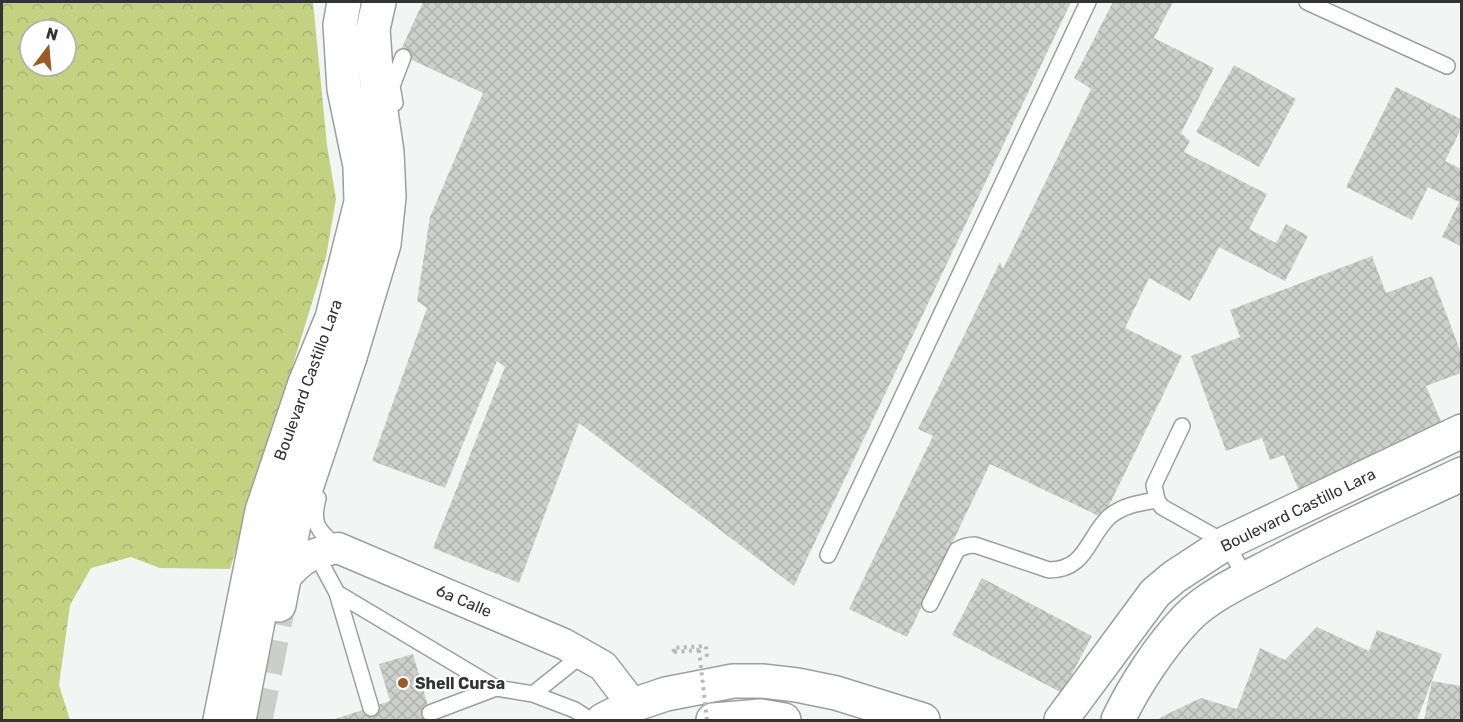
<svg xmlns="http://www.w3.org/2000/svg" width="1463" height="722" font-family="Rubik,sans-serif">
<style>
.forest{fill:url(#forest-crowns);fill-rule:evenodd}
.building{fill:url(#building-cross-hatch)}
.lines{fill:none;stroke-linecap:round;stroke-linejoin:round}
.tertiary-tunnel{stroke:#cccecc;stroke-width:33;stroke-dasharray:33 16;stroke-linecap:butt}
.service-casing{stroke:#9d9f9d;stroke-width:18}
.minor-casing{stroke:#9d9f9d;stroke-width:33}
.tertiary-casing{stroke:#9d9f9d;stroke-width:36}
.trunk-casing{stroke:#9d9f9d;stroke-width:36}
.path{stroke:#b7bab8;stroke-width:4;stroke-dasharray:3 4.5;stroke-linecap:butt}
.service{stroke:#fff;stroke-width:15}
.minor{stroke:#fff;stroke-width:30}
.tertiary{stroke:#fff;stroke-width:33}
.trunk{stroke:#fff;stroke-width:33}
.path-bridge{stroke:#b7bab8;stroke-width:4;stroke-dasharray:3 4.5;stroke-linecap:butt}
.poi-dot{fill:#9b5b25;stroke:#fff;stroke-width:2}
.labels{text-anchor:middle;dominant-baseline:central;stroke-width:4.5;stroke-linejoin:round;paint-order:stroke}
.street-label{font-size:16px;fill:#323332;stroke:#fff}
.poi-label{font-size:16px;font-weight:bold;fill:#323332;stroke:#fff;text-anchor:start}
</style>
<defs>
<pattern id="forest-crowns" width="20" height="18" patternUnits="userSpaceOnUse" patternTransform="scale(1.5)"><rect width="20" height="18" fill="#c4d181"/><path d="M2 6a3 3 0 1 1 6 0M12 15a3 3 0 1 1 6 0" fill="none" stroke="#a9b470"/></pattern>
<pattern id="building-cross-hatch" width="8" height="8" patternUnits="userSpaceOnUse" patternTransform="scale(1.5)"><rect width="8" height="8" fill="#cdcfcc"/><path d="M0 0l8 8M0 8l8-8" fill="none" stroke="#b0b2b0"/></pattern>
</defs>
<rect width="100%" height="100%" fill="#f2f5f3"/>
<path class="forest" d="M2,2H313L327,145L336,199L326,257L230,569L160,568L131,557L91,568L70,605L59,685L70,720H2ZM30,30H66V66H30Z"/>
<path class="building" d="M423,2H1071L794,586L579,423L519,583L433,548L505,367L497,361L445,488L372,461L427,308L417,301L430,217L483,93L399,54Z
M1113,2H1173L1154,38L1214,68L1181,133L1190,141L1184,152L1267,194L1249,229L1276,243L1286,224L1308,236L1285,281L1219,247L1190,301L1149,278L1125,328L1182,356L1103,518L990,464L907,637L849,609L933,436L918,429L1000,262L1003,269L1091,89L1074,78Z
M1234,65L1296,99L1259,167L1196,132Z
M1396,87L1461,119V129L1445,161L1461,169V246L1442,237L1459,202L1428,187L1412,220L1346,187Z
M1372,256L1386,293L1432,276L1461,353V373L1426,386L1445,431L1299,491L1284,455L1270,460L1262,438L1226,451L1191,356L1240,337L1230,310Z
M982,578L1092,636L1062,693L952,635Z
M1317,627L1369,651L1377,630L1442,654L1417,720L1359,719V720H1157L1165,715L1201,698L1237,709L1260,648L1285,660Z
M413,654L432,720H332L390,701L379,664Z
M1432,681L1461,686V720H1424Z"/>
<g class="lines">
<path class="tertiary-tunnel" d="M256,720L279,605"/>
<g class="service-casing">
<path id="service" d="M1307,2L1447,66
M395,103L392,86L403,57
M1182,426L1154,485L1157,500L1162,507L1226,543L1246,578
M318,498C311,525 318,530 338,548
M315,552L337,593L371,708
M828,555L1088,2
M337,593L496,688
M930,604L957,550C964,546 968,545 975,545L1049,570C1086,570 1087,538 1109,517C1123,505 1139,503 1157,500
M533,694L583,654
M430,713L496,688L533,694L575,710L590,720"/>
</g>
<g class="minor-casing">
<path id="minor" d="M284,579C302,558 311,553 338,548L564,644L603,666L633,705"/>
</g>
<g class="tertiary-casing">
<path id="tertiary" d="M279,605L294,524L350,357L384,244L389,197L387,152L377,85L373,29L379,2
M220,720L262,511L305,383L332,318L361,202L360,166L344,89L340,25L344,2
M1061,720L1155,593L1174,577L1226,543L1462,431
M1118,720C1134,686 1161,645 1187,618C1208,596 1245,579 1272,565C1334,532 1398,504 1462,474"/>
</g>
<g class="trunk-casing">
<path id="trunk" d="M239,720L284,486L306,422L350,357
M603,720L633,705L666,694L733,681H762L797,685L836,693L923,720
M713,720L761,716L784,720"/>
</g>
<path class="path" d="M674,652L673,648L706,646L707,658
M674,652L699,650"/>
<use href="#service" class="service"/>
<use href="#minor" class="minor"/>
<use href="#tertiary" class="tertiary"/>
<use href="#trunk" class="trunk"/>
<path class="path-bridge" d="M699,650L707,720"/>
</g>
<circle class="poi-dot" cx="403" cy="683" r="6"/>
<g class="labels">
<g class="street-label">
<text transform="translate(308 380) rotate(-70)">Boulevard Castillo Lara</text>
<text transform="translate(1298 510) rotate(-26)">Boulevard Castillo Lara</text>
<text transform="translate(464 601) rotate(23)">6a Calle</text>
</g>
<g class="poi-label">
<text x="415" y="683">Shell Cursa</text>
</g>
</g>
<rect width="1463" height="722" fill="none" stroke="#323332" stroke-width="6"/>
<g transform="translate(48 48) rotate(16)"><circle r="28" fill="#ffffff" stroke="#adadad" stroke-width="1.5"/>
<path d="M0-4.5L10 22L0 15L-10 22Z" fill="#9b5b25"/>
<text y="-9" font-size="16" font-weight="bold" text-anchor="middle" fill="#323332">N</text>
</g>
</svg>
